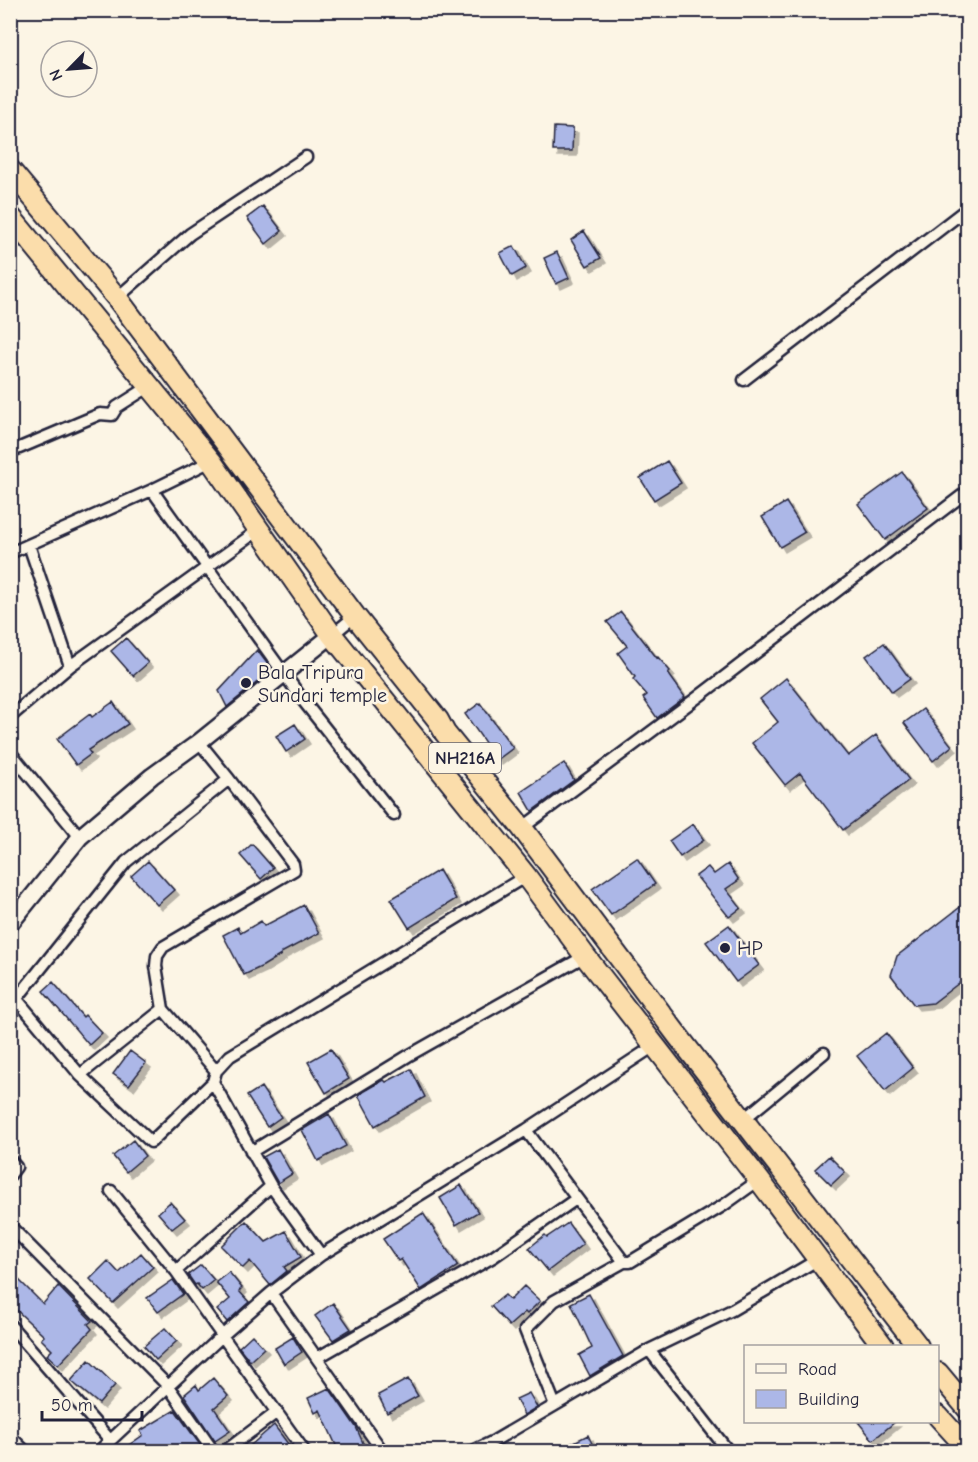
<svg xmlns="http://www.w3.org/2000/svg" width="978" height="1462" font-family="'Comic Neue',sans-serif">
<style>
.building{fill:#acb7e7;stroke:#22223b;stroke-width:1.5;filter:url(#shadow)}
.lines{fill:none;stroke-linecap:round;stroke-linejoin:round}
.street-casing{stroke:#22223b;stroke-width:15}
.secondary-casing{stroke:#22223b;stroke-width:20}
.highway-casing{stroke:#22223b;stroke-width:24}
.street{stroke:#fcf5e5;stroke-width:10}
.secondary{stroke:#fcf5e5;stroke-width:15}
.highway{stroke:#fbddab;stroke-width:20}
.poi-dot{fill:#22223b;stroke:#fcf5e5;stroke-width:2}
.labels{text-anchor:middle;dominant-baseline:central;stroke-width:5;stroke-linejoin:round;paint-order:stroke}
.shield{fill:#fcf5e5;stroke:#63616e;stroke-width:1.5}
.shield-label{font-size:18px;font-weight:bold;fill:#22223b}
.poi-label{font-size:20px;fill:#22223b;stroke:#fcf5e5;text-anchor:start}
</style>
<defs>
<filter id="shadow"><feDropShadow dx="5" dy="5" stdDeviation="0" flood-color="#0004"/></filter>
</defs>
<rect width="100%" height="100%" fill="#fcf5e5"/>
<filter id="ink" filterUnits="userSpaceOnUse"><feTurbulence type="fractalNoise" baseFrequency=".0167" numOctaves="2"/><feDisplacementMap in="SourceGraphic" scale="12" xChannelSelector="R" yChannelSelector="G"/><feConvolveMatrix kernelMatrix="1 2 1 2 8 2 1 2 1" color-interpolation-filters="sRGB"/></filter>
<g filter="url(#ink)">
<path class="building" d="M554,127L573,128L572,151H553Z
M263,206L282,231L266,244L247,218Z
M584,231L601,258L587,266L571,240Z
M514,246L526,268L512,276L500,253Z
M557,252L569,278L556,284L544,258Z
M667,461L681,483L654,500L640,478Z
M902,472L928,508L885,540L858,504Z
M786,502L805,532L780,547L762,517Z
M621,612L657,658L658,657L670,671L668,673L685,697L657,718L643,698L647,695L633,679L635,677L618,653L627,646L607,622Z
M126,638L148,663L133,676L111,651Z
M884,643L910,679L892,692L866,656Z
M257,650L272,670L227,707L219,691Z
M786,678L848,756L876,735L909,780L843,830L800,773L785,785L752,743L778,722L760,699Z
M113,702L128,724L88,750L91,754L76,765L57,739L90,714L92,717Z
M480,703L513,748L497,760L465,714Z
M923,709L952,746L933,761L904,723Z
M295,724L305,739L286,752L276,736Z
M564,763L574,780L532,811L521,792Z
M693,824L704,840L680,857L669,841Z
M252,844L273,868L261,879L240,855Z
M637,858L655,884L611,915L592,889Z
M148,861L174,890L157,905L131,876Z
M728,864L739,880L726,889L741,908L729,917L696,876L708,867L714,874Z
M439,870L456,899L409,928L391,899Z
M968,901V976L933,1003L914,1005L891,975L897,956Z
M304,905L319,933L281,953V955L263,966L244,975L223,935L238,927L241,933L261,921L264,926Z
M729,925L759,965L736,982L706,942Z
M53,982L83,1017L85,1015L102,1033L89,1045L43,991Z
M886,1033L913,1068L885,1091L857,1056Z
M331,1049L349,1079L326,1093L308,1062Z
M130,1051L146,1063L129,1085L113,1074Z
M411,1069L425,1097L375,1126L358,1095L384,1080L386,1082Z
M261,1087L281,1117L267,1127L247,1096Z
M329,1114L346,1146L318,1161L302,1130Z
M133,1140L145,1156L126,1172L113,1156Z
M278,1149L292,1174L278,1183L263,1157Z
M829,1156L845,1172L831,1185L815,1169Z
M461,1185L478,1212L456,1225L440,1198Z
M170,1202L185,1219L172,1229L158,1213Z
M423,1213L458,1266L421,1290L401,1259L398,1261L383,1239Z
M246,1221L266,1242L286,1231L301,1257L284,1267L287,1271L270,1285L250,1261L243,1268L221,1246Z
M568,1223L583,1244L548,1271L529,1248L545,1235L547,1237Z
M141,1253L153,1267L113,1303L90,1279L108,1261L119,1273Z
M201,1265L214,1280L202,1290L197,1284L195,1285L188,1275Z
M10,1271L43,1304L58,1286L92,1321L88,1324L92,1329L58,1365L47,1355L52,1350L41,1339L44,1336L10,1304Z
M229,1272L242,1288L239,1291L249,1302L227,1322L217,1310L230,1299L216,1282Z
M173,1280L183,1294L158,1312L147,1298Z
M524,1286L540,1301L527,1314L525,1312L509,1326L491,1306L505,1295L510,1300Z
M589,1294L623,1356L590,1376L579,1355L592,1348L571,1303Z
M333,1303L351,1329L333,1340L315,1316Z
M165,1328L177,1341L156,1360L144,1346Z
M252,1335L264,1348L250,1361L239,1347Z
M293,1337L302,1352L284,1364L275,1348Z
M89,1360L115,1385L99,1404L71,1381Z
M213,1378L228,1396L214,1408L230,1431L215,1441L184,1395L196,1385L199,1390Z
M408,1379L418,1396L387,1413L378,1395Z
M329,1388L356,1427L367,1452H339L320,1410L315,1413L308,1398Z
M529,1393L537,1407L524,1415L516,1399Z
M175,1410L203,1449L200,1452H119L143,1435L140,1431Z
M858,1422H895L873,1440Z
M274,1425L294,1452H243Z
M588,1435L596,1452H554Z"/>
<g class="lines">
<g class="street-casing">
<path id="street" d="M117,298L190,234L306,157
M744,380L968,208
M10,452L100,414L112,415L117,407L150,386
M152,490L305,703L394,815
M29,545L70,666
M10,553L152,490L211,461
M332,635L355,616
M10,717L70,666L260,529
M199,742L229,779L293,864L294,870L163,947L157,956L156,966L163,1009L216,1071
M10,752L80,837
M522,828L698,697L968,491
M10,991L80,1075L151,1142L213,1082L216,1071L230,1056L526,876
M10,1007L126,862L229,779
M80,1075L163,1009
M744,1119L824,1053
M526,1130L624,1262
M251,1152L408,1056L585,956
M10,1160L16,1167L10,1175
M271,1186L321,1255
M111,1191L176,1271L305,1452
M10,1226L168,1386L214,1452
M176,1271L271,1186L213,1082
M271,1293L383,1452
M10,1325L110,1440
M649,1350L729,1452
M317,1358L493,1257L576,1199
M555,1405L525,1330L554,1301L624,1262H630L724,1205L759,1180
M10,1436L26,1452
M98,1452L223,1335L271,1293L321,1255L526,1130L654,1046
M224,1452L277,1412
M471,1452L494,1441L649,1350L732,1310L817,1260"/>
</g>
<g class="secondary-casing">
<path id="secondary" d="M10,924L80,837L152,776L199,742L332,635"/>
</g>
<g class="highway-casing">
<path id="highway" d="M10,170L117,298L355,616L438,720L445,733L522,828L678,1036L918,1346
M10,216L211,461L332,635L526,876L585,956L759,1180L883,1346
M938,1373L968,1409
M938,1416L968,1449"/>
</g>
<use href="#street" class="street"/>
<use href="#secondary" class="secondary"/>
<use href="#highway" class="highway"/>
</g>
</g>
<g class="poi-dot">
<circle cx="246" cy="683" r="6"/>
<circle cx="725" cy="948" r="6"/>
</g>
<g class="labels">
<rect class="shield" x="429" y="743" width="72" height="30" rx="4.5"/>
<g class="shield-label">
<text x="465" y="758">NH216A</text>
</g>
<g class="poi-label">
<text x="258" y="672">Bala Tripura<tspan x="258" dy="23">Sundari temple</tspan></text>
<text x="737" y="948">HP</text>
</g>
</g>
<rect width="978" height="1462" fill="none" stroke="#fcf5e5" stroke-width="36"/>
<rect x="18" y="18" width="942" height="1426" fill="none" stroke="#22223b" stroke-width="2" filter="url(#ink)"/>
<rect x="744" y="1345" width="195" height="78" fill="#fcf5e5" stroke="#a5a1a1" stroke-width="1.5"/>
<rect x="756" y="1364" width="30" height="9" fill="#fcf5e5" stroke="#a5a1a1" stroke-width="1.5"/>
<text x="798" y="1375" font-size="18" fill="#22223b">Road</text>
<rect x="756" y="1390" width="30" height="18" fill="#acb7e7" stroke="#a5a1a1" stroke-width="1.5"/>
<text x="798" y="1405" font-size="18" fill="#22223b">Building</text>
<g transform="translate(69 69) rotate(245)"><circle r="28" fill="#fcf5e5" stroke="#a5a1a1" stroke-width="1.5"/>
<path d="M0-4.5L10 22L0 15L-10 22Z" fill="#22223b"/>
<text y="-9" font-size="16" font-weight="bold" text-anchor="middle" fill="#22223b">N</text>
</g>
<path d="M42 1411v9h100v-9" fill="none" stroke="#22223b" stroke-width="3"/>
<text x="51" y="1411" font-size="18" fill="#22223b" stroke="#fcf5e5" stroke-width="4.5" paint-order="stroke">50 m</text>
</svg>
